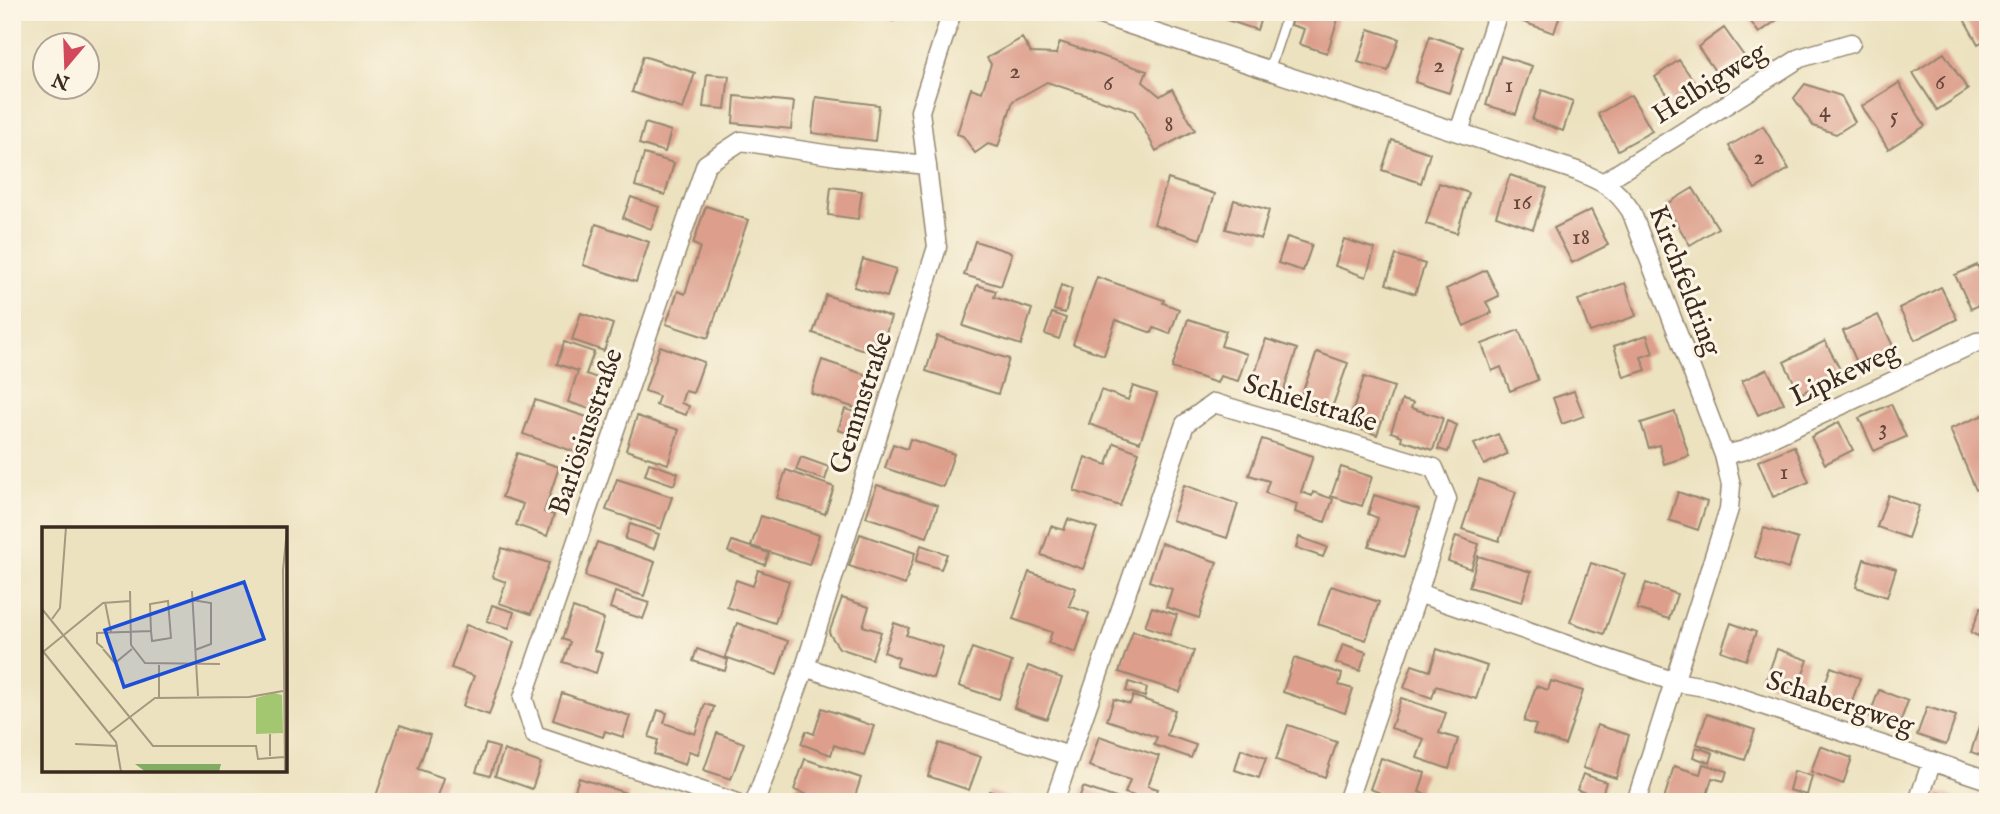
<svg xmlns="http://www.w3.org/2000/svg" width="2000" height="814" font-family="'IM FELL English',serif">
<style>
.building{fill:#dd9f8c}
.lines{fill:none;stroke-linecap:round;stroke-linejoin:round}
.lane-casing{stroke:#94866f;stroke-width:12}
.street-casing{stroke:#94866f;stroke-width:21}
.lane{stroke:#fff;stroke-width:9}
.street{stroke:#fff;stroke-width:18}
.labels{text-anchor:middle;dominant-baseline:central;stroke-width:6;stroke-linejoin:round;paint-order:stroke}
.number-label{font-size:24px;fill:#64473a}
.street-label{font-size:28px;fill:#3b2a1e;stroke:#fcf5e5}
.inset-road{fill:none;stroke:#a5987f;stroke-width:2}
.view{fill:#1d4ed8;fill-opacity:0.15;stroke:#1d4ed8;stroke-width:3.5}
.inset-edge{fill:none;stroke:#3b2a1e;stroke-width:3.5}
</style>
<rect width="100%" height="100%" fill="#fcf5e5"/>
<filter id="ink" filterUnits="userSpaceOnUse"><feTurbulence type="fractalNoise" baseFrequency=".0143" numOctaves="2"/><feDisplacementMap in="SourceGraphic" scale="14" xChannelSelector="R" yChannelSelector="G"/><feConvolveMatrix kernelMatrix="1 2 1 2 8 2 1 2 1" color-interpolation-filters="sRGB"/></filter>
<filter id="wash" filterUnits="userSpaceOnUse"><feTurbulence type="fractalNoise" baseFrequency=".00686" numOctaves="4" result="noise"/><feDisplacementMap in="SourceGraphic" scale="28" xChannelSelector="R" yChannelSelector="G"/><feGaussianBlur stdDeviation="1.57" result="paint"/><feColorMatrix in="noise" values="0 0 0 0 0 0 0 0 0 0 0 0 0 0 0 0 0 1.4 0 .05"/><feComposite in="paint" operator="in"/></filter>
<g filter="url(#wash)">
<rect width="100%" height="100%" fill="#ece2c0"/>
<g id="blocks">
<path class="building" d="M867,12H897L894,21Z
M1229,12H1263L1257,30L1227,20Z
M1295,12H1315L1338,19L1327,53L1299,44L1304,29L1291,25Z
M1524,12H1561L1554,33L1520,21Z
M1744,12H1788L1759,33Z
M1960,12H1988V39L1978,44Z
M1724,28L1744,56L1718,75L1698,47Z
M1369,29L1399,39L1388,71L1358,62Z
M1430,36L1463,47L1449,93L1415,82Z
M1022,38L1031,53L1056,54L1060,42L1147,71L1143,82L1160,96L1172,89L1195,130L1156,151L1134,111L1047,82L1013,101L998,147L988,144L975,153L963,136L957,134L971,88L982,92L991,64L987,58Z
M1944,53L1968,90L1937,110L1913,73Z
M643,56L695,73L683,109L632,92Z
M1501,56L1532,66L1516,114L1486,105Z
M1679,60L1698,87L1674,105L1655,77Z
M707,74L729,76L725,109L703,107Z
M1899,83L1925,126L1888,149L1862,106Z
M1805,84L1841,96L1855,122L1836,134L1813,126L1794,98Z
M1542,90L1573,101L1563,131L1532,120Z
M1631,95L1652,131L1618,150L1598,114Z
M735,96L794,102L791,129L733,123Z
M816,97L879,105L875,141L812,133Z
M645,123L671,131L665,152L639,144Z
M1763,126L1789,169L1755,189L1729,146Z
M1392,140L1430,153L1421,183L1382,170Z
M644,154L674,163L665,195L635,186Z
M1510,175L1547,188L1533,229L1496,216Z
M1168,179L1215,194L1200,239L1154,224Z
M1439,183L1469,193L1457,233L1426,224Z
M831,187L862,191L858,219L828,215Z
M1693,188L1718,228L1690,245L1665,205Z
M631,197L659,207L651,229L623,218Z
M1234,200L1269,210L1261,239L1226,229Z
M706,206L748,220L708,338L666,324L678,291L685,294L700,247L693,244Z
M1591,210L1608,245L1572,263L1554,228Z
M596,224L649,242L636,282L583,265Z
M1287,237L1312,245L1303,271L1278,263Z
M1344,239L1375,249L1366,277L1335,266Z
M975,241L1012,253L1001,286L964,275Z
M1396,255L1425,264L1415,294L1386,284Z
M863,259L896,269L887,297L854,287Z
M1977,265L1988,287V301L1971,309L1955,275Z
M1486,270L1499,296L1486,302L1492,313L1464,326L1446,289Z
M1097,277L1164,300L1163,303L1179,309L1170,334L1154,328L1152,333L1116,320L1104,355L1073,344Z
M1625,283L1636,316L1590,332L1578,300Z
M977,285L996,291L994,297L1032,309L1021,345L963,326Z
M1061,285L1072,289L1065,313L1054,310Z
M1941,287L1957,319L1915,340L1899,308Z
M826,295L891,317L879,355L813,333Z
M581,313L613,324L604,351L572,340Z
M1052,313L1066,318L1059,339L1045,334Z
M1878,315L1895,350L1859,367L1843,331Z
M1188,319L1226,331L1221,346L1247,354L1238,381L1220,376L1217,383L1172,368Z
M1519,330L1538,380L1510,391L1501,367L1492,371L1482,344Z
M1647,335L1653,353L1641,357L1646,370L1624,377L1614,346Z
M937,336L1009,359L998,394L926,371Z
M1266,339L1297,349L1280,402L1249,392Z
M1825,341L1842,373L1800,394L1784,362Z
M564,342L594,352L586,374L600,379L590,409L568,402L578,371L557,364Z
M660,346L704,362L693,393L685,391L681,403L689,406L686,415L656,405L659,396L645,391Z
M1317,352L1348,363L1328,419L1297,407Z
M822,360L872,377L861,410L811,393Z
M1767,369L1784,403L1758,415L1742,381Z
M1364,377L1394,387L1377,435L1348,425Z
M1133,386L1157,394L1140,442L1089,424L1101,390L1128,400Z
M1574,391L1584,416L1562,424L1553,398Z
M535,400L590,418L578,453L523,434Z
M1402,400L1413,403L1411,408L1443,418L1433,450L1401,440L1402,436L1391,432Z
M1891,404L1906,437L1874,451L1859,418Z
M845,409L861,414L854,435L838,430Z
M1675,412L1689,456L1664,464L1659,445L1649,448L1641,423Z
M1988,413V485L1976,490L1950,429Z
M637,416L679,430L668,464L626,450Z
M1447,421L1457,425L1448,452L1438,449Z
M1839,422L1853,450L1825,464L1811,437Z
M1498,434L1507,454L1484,465L1474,444Z
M910,439L954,454L943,487L885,468L893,444L907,449Z
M1262,439L1313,456L1301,492L1312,496L1313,492L1333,499L1325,522L1295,512L1297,504L1265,493L1269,481L1249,475Z
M1114,443L1139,452L1120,506L1074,491L1085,457L1107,465Z
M1794,446L1809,482L1773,497L1758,461Z
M517,453L559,467L544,512L554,515L547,536L516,525L523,504L502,497Z
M801,457L829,467L825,480L796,470Z
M649,463L678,473L674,485L645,475Z
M1341,467L1372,477L1362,506L1331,496Z
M786,470L834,487L825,514L777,498Z
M617,479L672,497L661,529L606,510Z
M1479,479L1516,492L1499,541L1462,529Z
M877,485L938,505L927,537L866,517Z
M1184,485L1238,504L1227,538L1172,520Z
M1678,492L1707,502L1698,530L1669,520Z
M1374,495L1419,509L1404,557L1369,546L1378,518L1368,514Z
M1888,495L1919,506L1908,538L1877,527Z
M761,516L819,535L809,565L751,546Z
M1068,519L1097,528L1083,569L1041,555L1051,526L1064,530Z
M630,524L659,534L654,549L625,539Z
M1764,528L1798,539L1788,569L1755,557Z
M860,534L915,553L905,585L849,566Z
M1456,536L1479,544L1471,569L1448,561Z
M1299,537L1327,547L1323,557L1296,548Z
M732,541L769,553L765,565L728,552Z
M597,542L655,562L644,596L585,576Z
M1161,543L1217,562L1199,618L1166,607L1172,589L1149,581Z
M921,545L947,554L941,569L916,561Z
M502,548L549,563L531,614L499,603L506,582L492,577Z
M1478,556L1531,572L1522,602L1469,587Z
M1864,559L1896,569L1887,597L1856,587Z
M1591,563L1625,574L1604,634L1570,622Z
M758,570L789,581L775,623L727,607L736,580L753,586Z
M1029,572L1076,588L1069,606L1089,613L1076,653L1048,643L1052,632L1013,619Z
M1646,583L1677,594L1669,619L1637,609Z
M1331,586L1379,602L1366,640L1318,624Z
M615,592L649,603L643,619L610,608Z
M842,598L869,607L863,626L881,632L872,659L839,648L829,633Z
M492,605L514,612L509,628L487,621Z
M1152,607L1177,615L1170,635L1145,626Z
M1981,607L1988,609V640L1971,633Z
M573,608L604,619L594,650L602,653L596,673L563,662L570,642L562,639Z
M737,623L788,641L777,675L725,657Z
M894,623L909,628L906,635L943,647L933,678L896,666L899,658L884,652Z
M1731,623L1756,632L1746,660L1721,651Z
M466,625L514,642L489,715L463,706L474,676L451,668Z
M1133,631L1194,651L1180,692L1119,672Z
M1343,644L1366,652L1360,671L1336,663Z
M972,648L1012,662L999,699L959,686Z
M697,649L728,660L725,671L693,661Z
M1437,649L1487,666L1476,699L1436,686L1432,698L1404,688L1412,665L1430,671Z
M1777,649L1808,660L1796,693L1765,683Z
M1294,658L1342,674L1339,685L1353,689L1345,713L1283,692Z
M1028,666L1062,678L1047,719L1014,708Z
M1831,667L1860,678L1849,710L1819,700Z
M1551,681L1583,691L1565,745L1533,734L1536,725L1524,721L1536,686L1548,690Z
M1129,682L1147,688L1145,697L1126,691Z
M1879,690L1908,701L1898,728L1869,717Z
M562,693L630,716L623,737L605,731L603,737L553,720Z
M1133,696L1175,710L1167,735L1196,745L1191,758L1154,745L1157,737L1107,720L1114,699L1130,704Z
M1401,698L1446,713L1439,733L1458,739L1449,769L1417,758L1424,739L1391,728Z
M705,704L714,707L698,754L689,751L685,765L654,754L658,740L649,737L658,710L667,713L664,723L695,734Z
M1927,707L1956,716L1946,745L1917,735Z
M822,708L874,726L864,755L834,745L831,755L801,744L806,731L814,734Z
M1707,714L1755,730L1745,760L1697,744Z
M1980,723L1988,726V758L1971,752Z
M400,725L430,735L418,769L444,778L436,802H374Z
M1288,725L1337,742L1325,777L1276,760Z
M1597,725L1629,735L1616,778L1583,768Z
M717,733L744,743L731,779L704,770Z
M1099,736L1159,756L1148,786L1158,789L1153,802L1125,793L1130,780L1089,766Z
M939,743L981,757L969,790L928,776Z
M486,744L499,748L490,776L476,772Z
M1820,746L1852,758L1843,784L1811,772Z
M1696,747L1713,753L1710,763L1693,757Z
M1241,749L1266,758L1259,778L1235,770Z
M504,750L541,763L532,789L495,776Z
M1381,758L1425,773L1419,792L1438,798L1437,802H1404L1370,789Z
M805,759L861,778L853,802H828L794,790Z
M1703,764L1727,771L1724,781L1712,778L1705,802H1663L1674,766L1700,774Z
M1794,771L1812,776L1807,795L1789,790Z
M1583,774L1606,782L1601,798L1577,790Z
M579,778L629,794L626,802H571Z
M1083,787L1125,801V802H1078Z
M989,791L1020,801V802H985Z
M1938,792L1964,801L1963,802H1935Z
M1563,796L1581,801V802H1561Z"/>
</g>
</g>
<g filter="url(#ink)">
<use href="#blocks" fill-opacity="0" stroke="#94866f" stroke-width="2"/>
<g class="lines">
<g class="lane-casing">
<path id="lane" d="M1147,30L1152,12
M1269,70L1288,12"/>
</g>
<g class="street-casing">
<path id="street" d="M1091,12L1577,171C1603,182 1615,187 1631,211L1724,455L1731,485L1729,509L1636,802
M1459,132L1498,12
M1604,182L1800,58L1851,43
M1724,455L1745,450L1977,342L1988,341
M1418,593L1675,682L1711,688L1988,780
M805,667L1069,756
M734,802L535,735L523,698L706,164L741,141L837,156L927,165
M755,802L805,667L937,247L920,111L952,12
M1054,802L1185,424L1214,403L1434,468L1447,499L1418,593L1347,802
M1918,802L1932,761"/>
</g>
<use href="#lane" class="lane"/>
<use href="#street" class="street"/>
</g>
</g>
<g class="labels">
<g class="number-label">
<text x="1439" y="65">2</text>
<text x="1015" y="71">2</text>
<text x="1940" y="82">6</text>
<text x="1108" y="83">6</text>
<text x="1509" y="85">1</text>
<text x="1825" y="110">4</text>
<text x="1894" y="116">5</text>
<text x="1169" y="124">8</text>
<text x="1759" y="157">2</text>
<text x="1522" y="202">16</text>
<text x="1581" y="237">18</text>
<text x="1883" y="428">3</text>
<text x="1784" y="472">1</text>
</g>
<g class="street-label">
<text transform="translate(1710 84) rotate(-32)">Helbigweg</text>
<text transform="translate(1684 281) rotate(69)">Kirchfeldring</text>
<text transform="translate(1845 375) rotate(-25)">Lipkeweg</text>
<text transform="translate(862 403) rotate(-72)">Gemmstraße</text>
<text transform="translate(1310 404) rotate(17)">Schielstraße</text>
<text transform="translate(587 432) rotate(-71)">Barlösiusstraße</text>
<text transform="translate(1840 704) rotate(18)">Schabergweg</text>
</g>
</g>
<g transform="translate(42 527)">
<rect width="245" height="245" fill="#ece2c0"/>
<path d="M232,166L240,168L241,206L214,207V171Z" fill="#a3c771"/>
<path d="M93,237H179L177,245H104Z" fill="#82ac63"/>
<path class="inset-road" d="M88,64L89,118L103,136L178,137M150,64L156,169M150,73L169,76V117L153,123M63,75L69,105M0,82L111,219H214L216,232L242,230M10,92L18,81L24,0M61,121L55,116V106L109,104L108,77L126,74L129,111L110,114L109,104M61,122L73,136L90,122M0,123L74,215L79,245M1,125L61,76L88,74M117,138V171M67,206L113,171L207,170L241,164M228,207V229M33,217L76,219M243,245L241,43L245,2"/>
<path class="view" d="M202,55L222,112L82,160L63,103Z"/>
<rect width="245" height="245" class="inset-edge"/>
</g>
<rect width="2000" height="814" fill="none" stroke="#fcf5e5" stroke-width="42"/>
<g transform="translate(66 66) rotate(199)"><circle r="33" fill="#fcf5e5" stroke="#afa495" stroke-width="2"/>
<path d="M0-5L12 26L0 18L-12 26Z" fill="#d1495b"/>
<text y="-10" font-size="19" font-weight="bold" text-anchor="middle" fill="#3b2a1e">N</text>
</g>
</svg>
